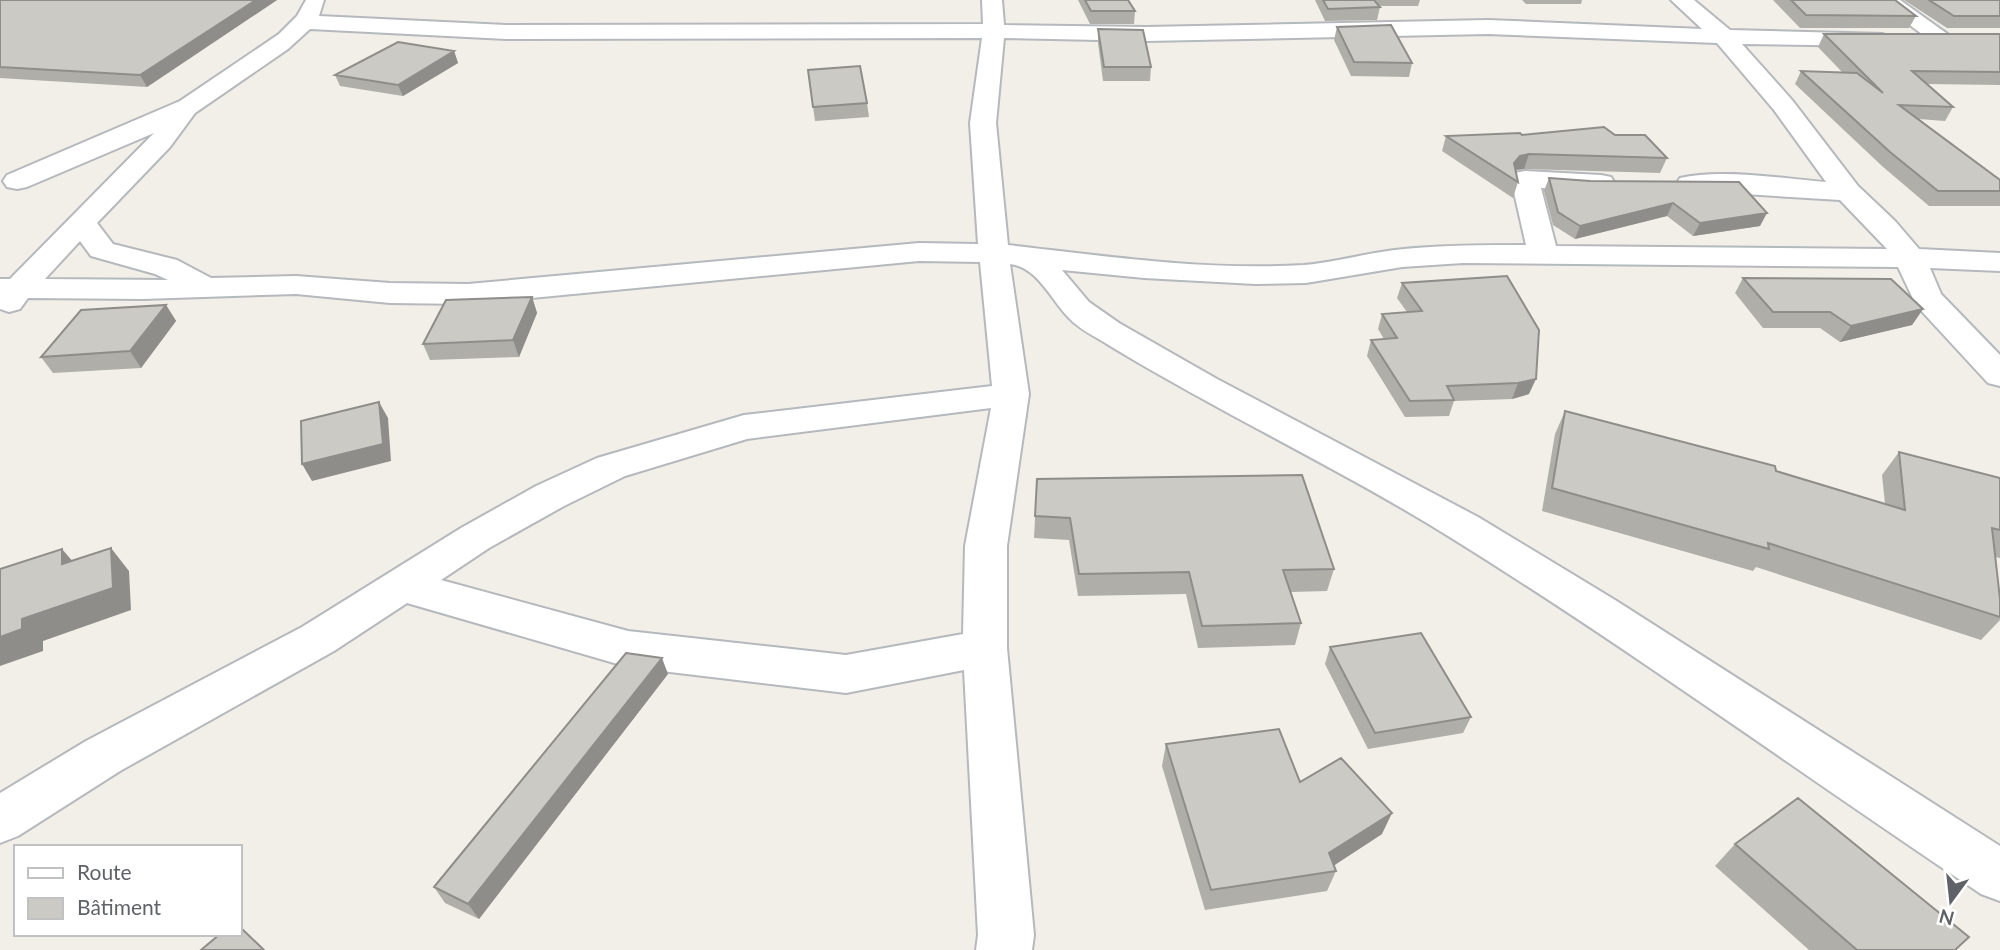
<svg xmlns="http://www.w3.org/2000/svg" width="2000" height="950" font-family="Lato,sans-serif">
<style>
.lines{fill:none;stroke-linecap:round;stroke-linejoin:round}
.minor-casing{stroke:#b5b8bc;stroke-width:4}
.minor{fill:#fff;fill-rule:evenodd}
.wall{fill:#afaea9}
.shaded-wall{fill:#8f8d8a}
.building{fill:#cccac5;stroke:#8f8d8a;stroke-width:2}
</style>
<rect width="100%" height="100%" fill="#f1efe8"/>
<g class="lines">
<g class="minor-casing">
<path id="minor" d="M306,0H324L319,16L506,25L983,24L982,0H1002L1004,25L1146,27L1488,20L1702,29L1671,0H1694L1730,30L1883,34L1886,39L1883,44L1875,46L1742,44L1792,100L1858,186L1895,221L1919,249L2000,253V271L1930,268L1941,294L2000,355V386L1988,383L1916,305L1898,267L1463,263L1402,267L1306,283L1255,284L1144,278L1062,270L1089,302L1119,323L1217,379L1478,517L1615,600L2000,846V901L1981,894C1804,776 1633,651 1453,539C1341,469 1220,413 1107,344C1094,336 1079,329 1069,318C1051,300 1038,267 1010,264L1029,394L1007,546V648L1034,935L1032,950H976L978,935L964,670L846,693L628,667L407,603L334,651L120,771L18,836L0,843V793L86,741L302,627L461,528L536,486L597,458L744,415L992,386L980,262L919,261L468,304L390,303L296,294L143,299L28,298L20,309L9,312L0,309V279H10L154,133L27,187L17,189L7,187L3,181L7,175L180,101L279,34L297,16ZM310,29L506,39L982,38L970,123L978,244L919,243L468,284L390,283L296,276L211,278L177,260L113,244L97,223L170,147L195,113L288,49ZM1488,34L1717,43L1774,110L1826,182C1784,179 1721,168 1680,178L1676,184L1680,190L1840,200L1887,249L1556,246L1541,188L1601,191L1611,189L1615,183L1611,177L1601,175L1525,171L1515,173L1511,179L1526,245C1485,245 1444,245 1404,249C1370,252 1338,262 1304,265C1206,271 1105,256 1008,245L996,123L1004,38L1146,41ZM80,241L91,256L155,274L168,280L45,279ZM991,408L965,546L963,634L846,655L628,631L441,580L489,548L564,506L625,476L747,439Z
M1876,0H1900L1953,38L1950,43H1934Z"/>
</g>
<use href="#minor" class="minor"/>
</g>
<path class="wall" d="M0,0H277L147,87L0,78Z
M1078,0H1128L1135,11L1134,24H1090Z
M1315,0H1420L1418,6H1379L1380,7L1377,20L1325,21Z
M1522,0H1582L1581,4H1526Z
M1773,0H1895L1916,16L1909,28H1800Z
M1904,0H2000V28H1947Z
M1337,27L1412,63L1409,77L1351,76L1334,40Z
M1098,29L1151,67L1150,81H1103L1098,43Z
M1824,34H2000V85L1927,84L1953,107L1945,121L1919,119L2000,180V206H1929L1882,166L1795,84L1801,71L1843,73L1818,47Z
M454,51L458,63L403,96L340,86L335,75Z
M808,70L867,103L869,117L815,121Z
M1615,135L1667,158L1660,173L1524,169L1515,170L1518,182L1513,198L1442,151L1446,136Z
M1549,178L1590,181L1760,226L1693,236L1667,216L1575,239L1553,225L1544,191Z
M1507,276L1529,394L1512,399L1454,401L1449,416L1405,417L1367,356L1371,340L1384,339L1378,329L1382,314L1407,312L1397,298L1402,283Z
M1743,278L1923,309L1912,325L1840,342L1820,328H1763L1735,293Z
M532,297L537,313L519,357L430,360L423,344Z
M166,305L176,321L141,368L53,373L41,357Z
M1565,411L1776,471L1885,504L1882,475L1899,452L2000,530V558L1995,557L2000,620L1981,640L1756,567L1753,571L1542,511L1555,434Z
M1037,479L1334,569L1327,591L1291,592L1301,623L1295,645L1198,648L1186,594L1078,596L1069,540L1034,538Z
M1330,647L1471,717L1463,733L1368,749L1325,664Z
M668,674L479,919L445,903L434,887Z
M1166,744L1300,782L1382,834L1334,865L1336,871L1327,891L1205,910L1162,766Z
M1735,844L1955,950H1809L1715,866Z"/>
<path class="shaded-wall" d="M256,0H277L147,87L140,75Z
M454,51L458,63L403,96L398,85Z
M1529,154L1524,169L1515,170L1509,178L1514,163L1520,156Z
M1673,203L1667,216L1575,239L1580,226Z
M1767,213L1760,226L1693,236L1700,223Z
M532,297L537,313L519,357L513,340Z
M166,305L176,321L141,368L130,351Z
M1923,309L1912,325L1840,342L1851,326Z
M1536,379L1529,394L1512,399L1518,383Z
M379,402L388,418L391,461L312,481L302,464Z
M111,548L129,571L131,610L43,641V651L0,666V637Z
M62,549L81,571L62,564Z
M662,658L668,674L479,919L468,904Z
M1392,813L1382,834L1321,874L1329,853Z"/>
<path class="building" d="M0,0H256L140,75L0,67Z
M1085,0H1128L1135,11H1091Z
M1323,0H1374L1380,7L1328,9Z
M1791,0H1895L1916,16L1806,15Z
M1929,0H2000V16H1954Z
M1391,25L1412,63L1354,62L1337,27Z
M1098,29L1143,30L1151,67H1104Z
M1824,34H2000V72L1912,71L1953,107L1899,105L2000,180V191H1938L1890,152L1801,71L1857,73L1883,93Z
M398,42L454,51L398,85L335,75Z
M860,66L867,103L813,107L808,70Z
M1604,127L1615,135H1645L1667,158L1529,154L1520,156L1514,163L1518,182L1446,136L1520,133L1522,135Z
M1549,178L1590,181L1739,182L1767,213L1700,223L1673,203L1580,226L1558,212Z
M1507,276L1539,330L1536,379L1518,383L1447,386L1454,400L1410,401L1371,340L1397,338L1382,314L1422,311L1402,283Z
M1743,278L1891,279L1923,309L1851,326L1830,312H1773Z
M532,297L513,340L423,344L446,300Z
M166,305L130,351L41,357L81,310Z
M379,402L383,444L302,464L301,421Z
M1565,411L1775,466L1776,471L1905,510L1899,452L2000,478V530L1992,528L2000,599V617L1768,543L1769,549L1552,488Z
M1302,475L1334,569L1283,570L1301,623L1202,626L1189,572L1079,574L1070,518L1035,516L1037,479Z
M111,548L113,588L22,619V629L0,637V569L62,549V564Z
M1421,633L1471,717L1375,733L1330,647Z
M626,653L662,658L468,904L434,887Z
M1279,729L1300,782L1341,758L1392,813L1329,853L1336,871L1211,890L1166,744Z
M1798,798L1969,937L1955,950H1857L1735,844Z
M240,927L264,950H201L220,934H240Z"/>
<rect x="14" y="845" width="228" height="91" fill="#ffffff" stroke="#bfc1c3" stroke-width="2"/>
<rect x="28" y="868" width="35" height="10" fill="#ffffff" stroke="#bfc1c3" stroke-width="2"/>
<text x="77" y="880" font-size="21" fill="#5f6368">Route</text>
<rect x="28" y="898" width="35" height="21" fill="#cccac5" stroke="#bfc1c3" stroke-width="2"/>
<text x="77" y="915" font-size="21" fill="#5f6368">Bâtiment</text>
<g transform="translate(1951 901) rotate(195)" stroke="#ffffff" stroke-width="5" paint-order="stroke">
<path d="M0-5L12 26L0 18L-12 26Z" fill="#5f6368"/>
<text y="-10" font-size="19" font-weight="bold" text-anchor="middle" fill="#5f6368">N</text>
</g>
</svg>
